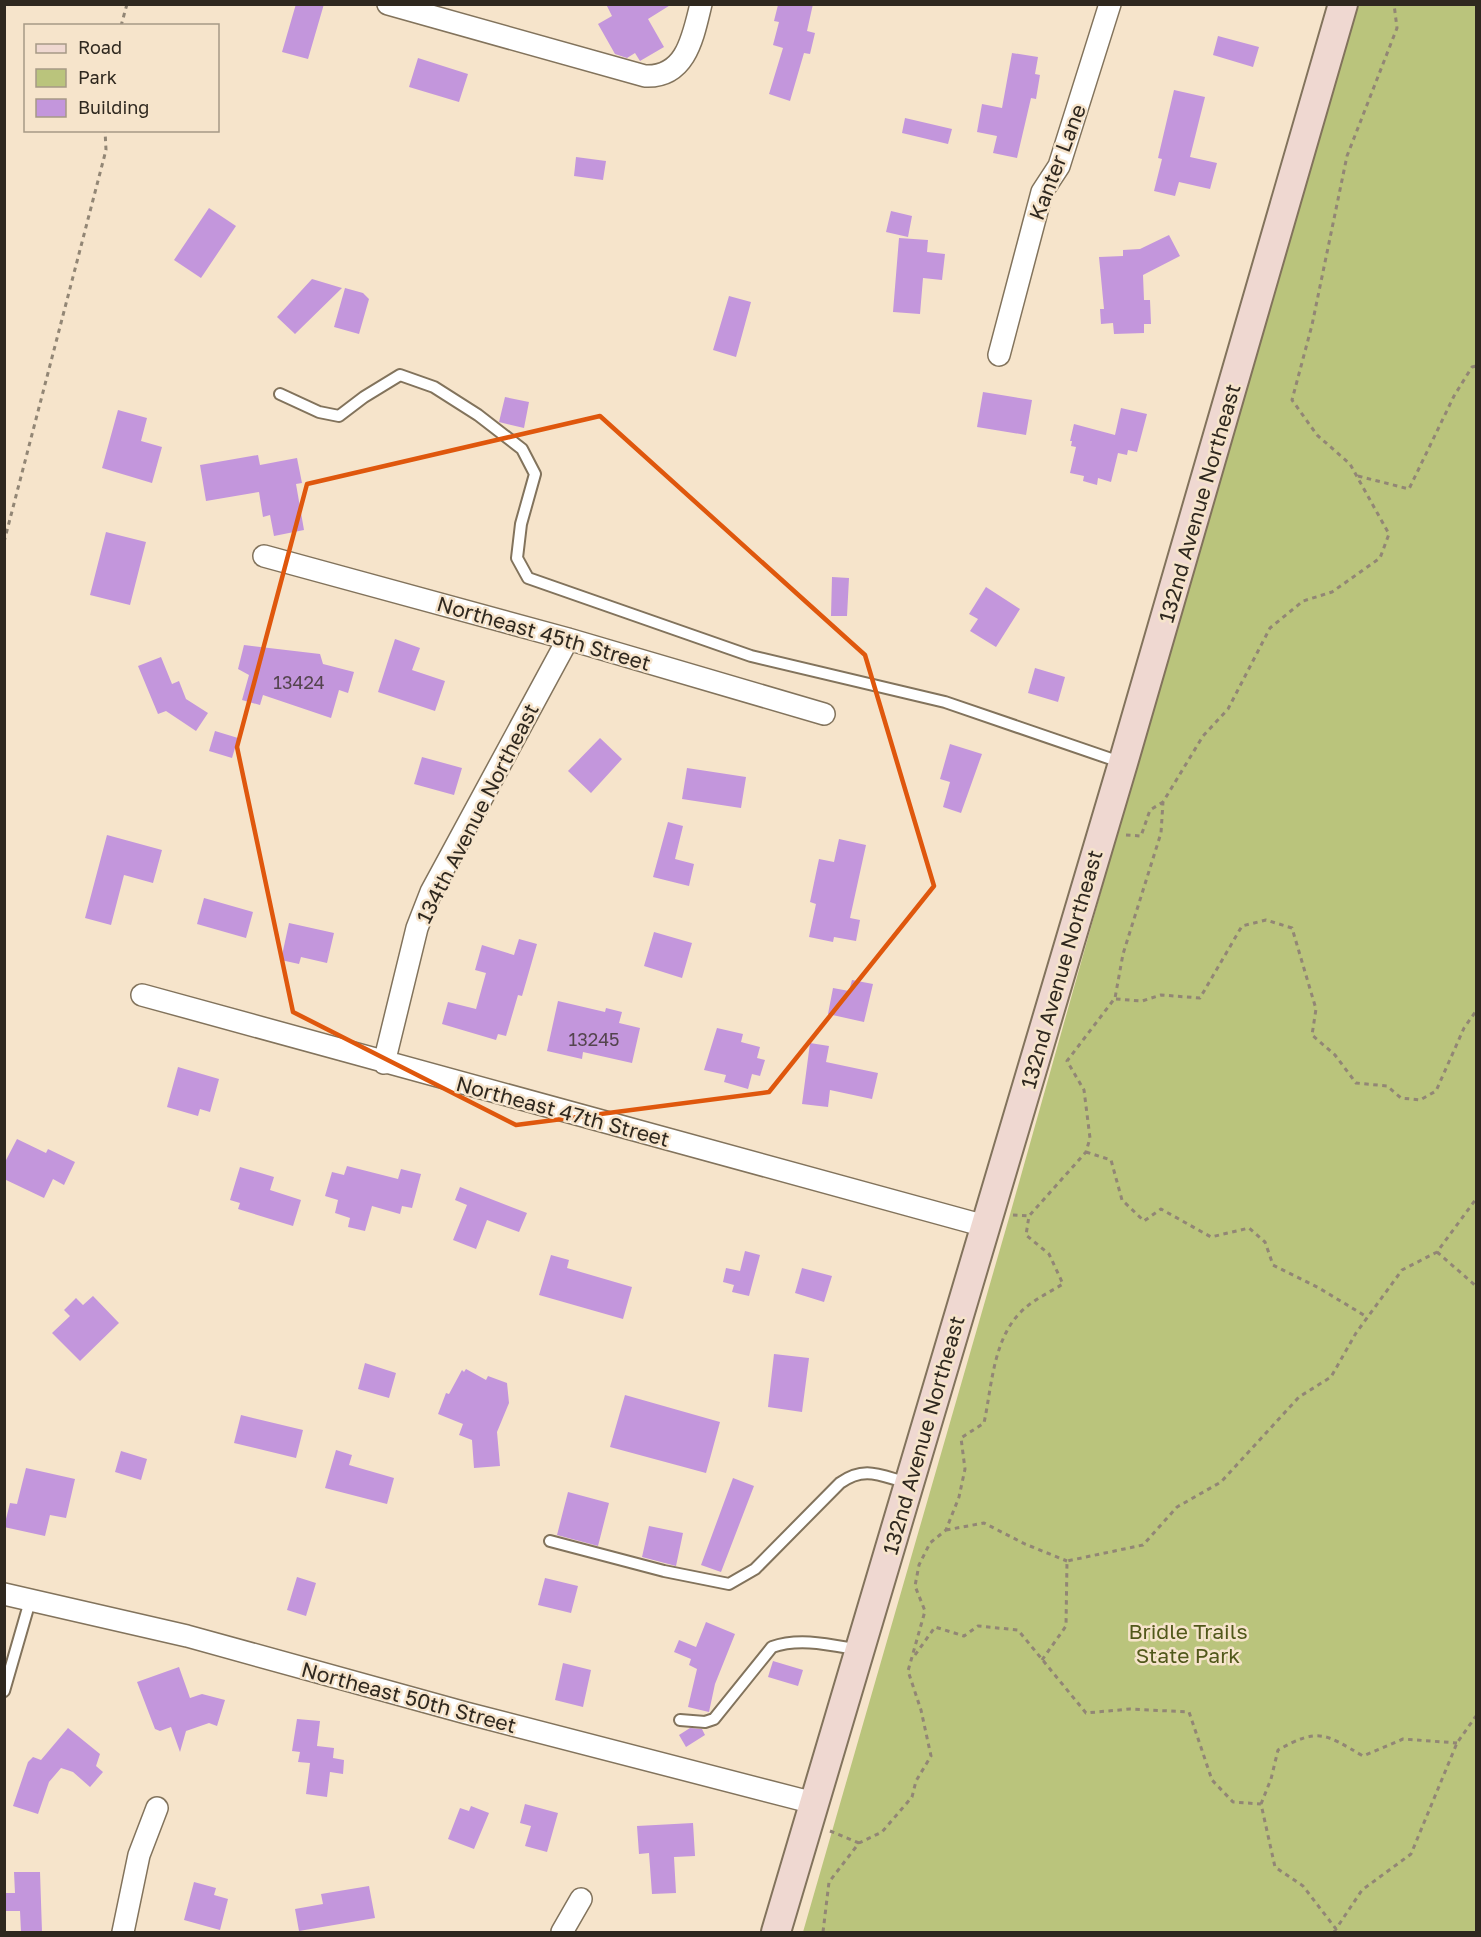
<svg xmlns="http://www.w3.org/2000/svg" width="1481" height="1937" font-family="'Golos Text',sans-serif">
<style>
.green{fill:#bac47c}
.building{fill:#c396dc}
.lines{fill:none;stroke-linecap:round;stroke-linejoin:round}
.lane-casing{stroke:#82735c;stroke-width:14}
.street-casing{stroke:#82735c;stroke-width:24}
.secondary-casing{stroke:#82735c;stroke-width:32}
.path{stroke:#928675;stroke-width:3;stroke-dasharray:4.5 4.5;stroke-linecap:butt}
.lane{stroke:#fff;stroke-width:10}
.street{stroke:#fff;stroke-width:21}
.secondary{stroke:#efd8d1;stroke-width:28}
.marked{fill:none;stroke:#df570d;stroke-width:4.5;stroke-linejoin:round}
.labels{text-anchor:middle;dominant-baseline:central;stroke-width:5;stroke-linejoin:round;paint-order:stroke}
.number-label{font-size:18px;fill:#54444e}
.street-label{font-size:21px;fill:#2f281f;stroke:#f6e4cb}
.park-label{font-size:21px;fill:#51581a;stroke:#f6e4cb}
</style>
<rect width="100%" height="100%" fill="#f6e4cb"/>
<path class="green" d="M1351,5H1476V1932H803L1009,1218Z"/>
<path class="building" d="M296,4H324L308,59L282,52Z
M606,4H672L648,19L664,47L640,61L635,53L627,58L615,54L598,24L612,16Z
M813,4L807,31L815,33L810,54L804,53L790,101L769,94L783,48L773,45L779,22L774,21L778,5Z
M1218,36L1259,47L1253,67L1213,55Z
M1012,53L1038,57L1035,74L1040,75L1036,99L1031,98L1017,158L993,153L997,136L977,132L982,104L1002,108Z
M418,58L468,74L459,102L409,87Z
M1174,90L1205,97L1190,157L1217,163L1210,189L1179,182L1175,196L1154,191L1162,159L1158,158Z
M905,118L952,129L948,144L902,133Z
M576,157L606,161L603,180L574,176Z
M209,208L236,226L201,278L174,260Z
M891,211L912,216L908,237L886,232Z
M1169,235L1180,256L1143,275L1144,300H1150L1151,324H1144V333L1114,334L1113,323L1101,324L1100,309H1104L1099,257L1123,256V250L1140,249Z
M899,238L928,240L927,252L945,254L942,280L923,278L920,314L893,312Z
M312,279L342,288L295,334L277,317Z
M345,288L363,293L369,299L359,334L334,327Z
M729,296L751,302L736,357L713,350Z
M983,392L1032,400L1026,435L977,427Z
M505,397L529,402L524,428L499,422Z
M1121,408L1147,414L1137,452L1128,450L1127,455L1118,453L1111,482L1098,478L1097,485L1083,481L1084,476L1070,473L1076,447L1071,446L1072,441H1070L1074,424L1115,435Z
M118,410L147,418L141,441L162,447L152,483L102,468Z
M258,455L260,465L297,458L302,483L296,484L304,530L274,536L270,515L263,517L259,492L206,501L200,465Z
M106,532L146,542L130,605L90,595Z
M832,577L849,578L847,616H831Z
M986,587L1020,609L996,647L970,631L978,619L969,614Z
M395,639L420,648L412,670L445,681L435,711L378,692Z
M244,645L320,654L323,664L354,672L348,693L339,690L331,718L263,695L260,705L242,700L249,675L238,669Z
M161,657L172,684L179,681L186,699L208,713L196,731L166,711L158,714L138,666Z
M1035,668L1065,677L1058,702L1028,693Z
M215,731L238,738L232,758L209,751Z
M600,738L622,759L591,793L568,771Z
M950,744L982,754L961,813L943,807L950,782L940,779Z
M422,757L462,768L454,795L414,784Z
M687,768L746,777L741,808L682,799Z
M668,822L683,826L675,859L694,864L689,886L653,877Z
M107,835L162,850L153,883L124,875L111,925L85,918Z
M839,839L866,845L850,918L860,920L856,941L834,937L833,942L809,937L816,904L810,902L819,859L834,862Z
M204,898L253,912L246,938L197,924Z
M289,923L334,933L327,963L301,957L299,964L281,960Z
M654,932L692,943L682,978L644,966Z
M519,939L537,944L522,996L518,995L506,1036L498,1034L496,1040L442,1024L448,1002L476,1009L486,973L475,970L482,945L514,955Z
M852,980L873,984L864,1022L828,1014L833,988L849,991Z
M558,1001L605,1012L606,1008L622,1012L619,1023L640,1028L632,1063L583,1052L582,1059L547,1051Z
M717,1028L743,1034L741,1042L760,1047L757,1058L765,1060L760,1076L752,1074L748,1089L724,1082L726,1075L704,1070Z
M810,1043L829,1046L826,1062L878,1073L872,1099L830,1090L828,1107L802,1104Z
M178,1067L219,1079L210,1112L200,1109L198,1116L167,1107Z
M17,1139L46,1153L48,1149L75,1162L64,1185L53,1179L44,1198L4,1179V1164Z
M347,1166L398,1179L401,1169L421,1174L412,1208L402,1206L400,1214L372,1206L365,1231L348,1227L350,1218L335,1213L338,1200L325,1196L332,1172L344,1175Z
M240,1167L274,1177L270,1190L301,1200L293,1226L238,1209L240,1203L230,1200Z
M460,1187L527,1213L519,1232L487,1220L476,1249L453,1240L467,1205L455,1200Z
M745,1251L760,1255L749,1296L732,1292L734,1285L723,1282L726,1268L740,1271Z
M551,1255L569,1260L567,1268L632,1287L623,1319L539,1295Z
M802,1268L832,1276L824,1302L795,1293Z
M93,1296L119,1323L80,1361L52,1333L70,1316L64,1310L76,1298L83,1305Z
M774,1354L809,1358L802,1412L768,1407Z
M365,1363L396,1373L389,1398L358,1389Z
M466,1369L486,1380L488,1376L507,1383L509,1403L497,1432L500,1466L474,1468L472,1440L459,1435L463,1424L438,1414L446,1393L449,1394L462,1370L464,1372Z
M625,1395L720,1422L706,1473L610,1447Z
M241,1415L303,1430L296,1458L234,1443Z
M336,1450L352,1455L349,1465L394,1478L387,1504L325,1488Z
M121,1451L147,1459L141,1480L115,1472Z
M26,1468L75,1479L66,1518L50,1515L45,1536L4,1527L10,1503L17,1504Z
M733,1478L754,1486L721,1572L701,1565Z
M568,1492L609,1503L598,1546L557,1535Z
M649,1526L683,1533L676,1566L642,1557Z
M297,1577L316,1583L306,1616L287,1610Z
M545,1578L578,1586L571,1613L538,1605Z
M706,1622L735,1634L715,1684L709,1712L688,1707L697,1669L689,1665L691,1659L674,1652L679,1640L696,1647Z
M773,1661L803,1670L798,1686L768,1677Z
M563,1663L591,1670L583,1707L555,1700Z
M179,1667L190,1698L202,1694L225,1700L217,1726L209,1723L186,1731L180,1752L171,1727L160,1731L155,1729L137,1682Z
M297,1719L320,1721L317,1746L334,1748L333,1758L344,1760L343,1774L330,1772L327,1797L306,1794L310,1763L298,1762L300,1752L292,1751Z
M68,1728L100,1754L96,1766L103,1772L90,1787L73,1772L61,1768L49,1782L38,1814L13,1806L28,1762L33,1757L41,1760Z
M690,1728L702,1729L705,1735L686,1747L679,1735Z
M525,1804L558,1813L547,1852L525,1846L531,1826L520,1823Z
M471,1806L489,1813L474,1849L448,1839L460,1808L469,1811Z
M693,1823L695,1856L674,1857L676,1893L652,1894L649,1853L639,1854L637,1826Z
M14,1872H40L42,1932H21L20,1911H4V1893H15Z
M194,1882L216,1888L214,1895L228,1899L220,1930L184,1920Z
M369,1886L375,1918L299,1931L295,1909L323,1904L321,1894Z"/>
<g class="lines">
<g class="lane-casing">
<path id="lane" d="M280,394L319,412L339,416L364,397L400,375L434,387L478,415L522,449L535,474L521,524L517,558L528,578L751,656L945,702L1123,763
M550,1541L664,1571L729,1584L755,1569L840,1483C865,1465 881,1476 908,1483
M4,1691L30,1601
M680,1720L705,1722L714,1719L772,1647C800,1637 831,1645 860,1650"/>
</g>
<g class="street-casing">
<path id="street" d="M388,4L645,76C686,78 693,37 701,4
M999,355L1042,192L1059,166L1110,4
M264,556L568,639L824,714
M142,995L985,1226
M384,1063L417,928L431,892L568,639
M4,1594L187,1636L466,1713L814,1803
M123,1932L139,1855L157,1808
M562,1932L581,1899"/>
</g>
<g class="secondary-casing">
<path id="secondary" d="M776,1932L1123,763L1343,4"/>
</g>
<path class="path" d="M121,26L127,4
M1358,476L1409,489L1454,396L1472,367L1476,366
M4,542L106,150L105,130
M1126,835L1141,836L1150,810L1163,802
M1116,999L1142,1001L1161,995L1200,998L1242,926L1266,920L1292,928L1316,1009L1312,1035L1335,1055L1356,1083L1387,1086L1401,1098L1420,1100L1436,1091L1464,1028L1476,1011
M1086,1152L1111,1160L1122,1200L1144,1221L1161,1209L1211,1237L1249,1228L1265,1242L1273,1265L1319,1288L1367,1317
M1013,1215L1029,1216
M1437,1252L1476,1286
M946,1530L984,1523L1025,1544L1067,1561
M915,1655L935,1627L964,1636L978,1626L1018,1630L1086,1713L1130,1709L1189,1712L1212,1780L1233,1802L1261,1804L1275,1867L1303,1886L1336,1929
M1042,1660L1066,1626L1067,1561L1143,1545L1177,1507L1221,1482L1299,1397L1331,1377L1356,1333L1402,1270L1437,1252L1476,1199
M1261,1804L1271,1779L1278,1750C1319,1727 1325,1734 1363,1756L1403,1739L1457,1743
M830,1831L859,1843
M823,1932L829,1882L859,1843L882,1832L912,1797L916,1781L931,1756L921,1710L908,1671L925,1611L915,1586L919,1565L930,1543L946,1530L959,1497L965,1469L961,1438L984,1423C992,1386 993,1336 1024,1309C1035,1299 1050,1292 1063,1284L1049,1254L1026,1235L1029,1216L1086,1152L1090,1138L1084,1090L1067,1061L1115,998L1123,954L1161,833L1163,802L1203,736L1228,709L1270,628L1303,601L1332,592L1380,558L1389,534L1350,464L1317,435L1292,400L1312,325L1347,156L1397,28L1394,4
M1334,1932L1362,1890L1411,1854L1457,1743L1476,1716"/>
<use href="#lane" class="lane"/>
<use href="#street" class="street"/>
<use href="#secondary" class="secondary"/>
</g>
<path class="marked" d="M600,416L865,655L934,886L769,1092L516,1125L293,1012L237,747L307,484Z"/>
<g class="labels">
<g class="number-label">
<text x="299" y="682">13424</text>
<text x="594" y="1039">13245</text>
</g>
<g class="street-label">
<text transform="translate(1057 162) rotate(-69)">Kanter Lane</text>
<text transform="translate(1199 503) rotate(-74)">132nd Avenue Northeast</text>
<text transform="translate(544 633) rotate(16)">Northeast 45th Street</text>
<text transform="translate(477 813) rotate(-63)">134th Avenue Northeast</text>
<text transform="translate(1061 969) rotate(-74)">132nd Avenue Northeast</text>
<text transform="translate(563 1111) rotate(15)">Northeast 47th Street</text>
<text transform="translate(923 1435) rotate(-74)">132nd Avenue Northeast</text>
<text transform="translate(409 1697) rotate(15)">Northeast 50th Street</text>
</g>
<g class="park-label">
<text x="1188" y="1631">Bridle Trails<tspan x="1188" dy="24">State Park</tspan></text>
</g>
</g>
<rect width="1481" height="1937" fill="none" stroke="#2f281f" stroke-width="12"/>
<rect x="24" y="24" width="195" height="108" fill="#f6e4cb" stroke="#a69986" stroke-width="1.5"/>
<rect x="36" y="44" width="30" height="9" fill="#efd8d1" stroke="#a69986" stroke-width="1.5"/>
<text x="78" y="54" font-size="18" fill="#2f281f">Road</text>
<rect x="36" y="69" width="30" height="18" fill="#bac47c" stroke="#a69986" stroke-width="1.5"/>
<text x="78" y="84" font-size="18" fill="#2f281f">Park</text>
<rect x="36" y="99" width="30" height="18" fill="#c396dc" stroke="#a69986" stroke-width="1.5"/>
<text x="78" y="114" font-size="18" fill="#2f281f">Building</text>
</svg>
